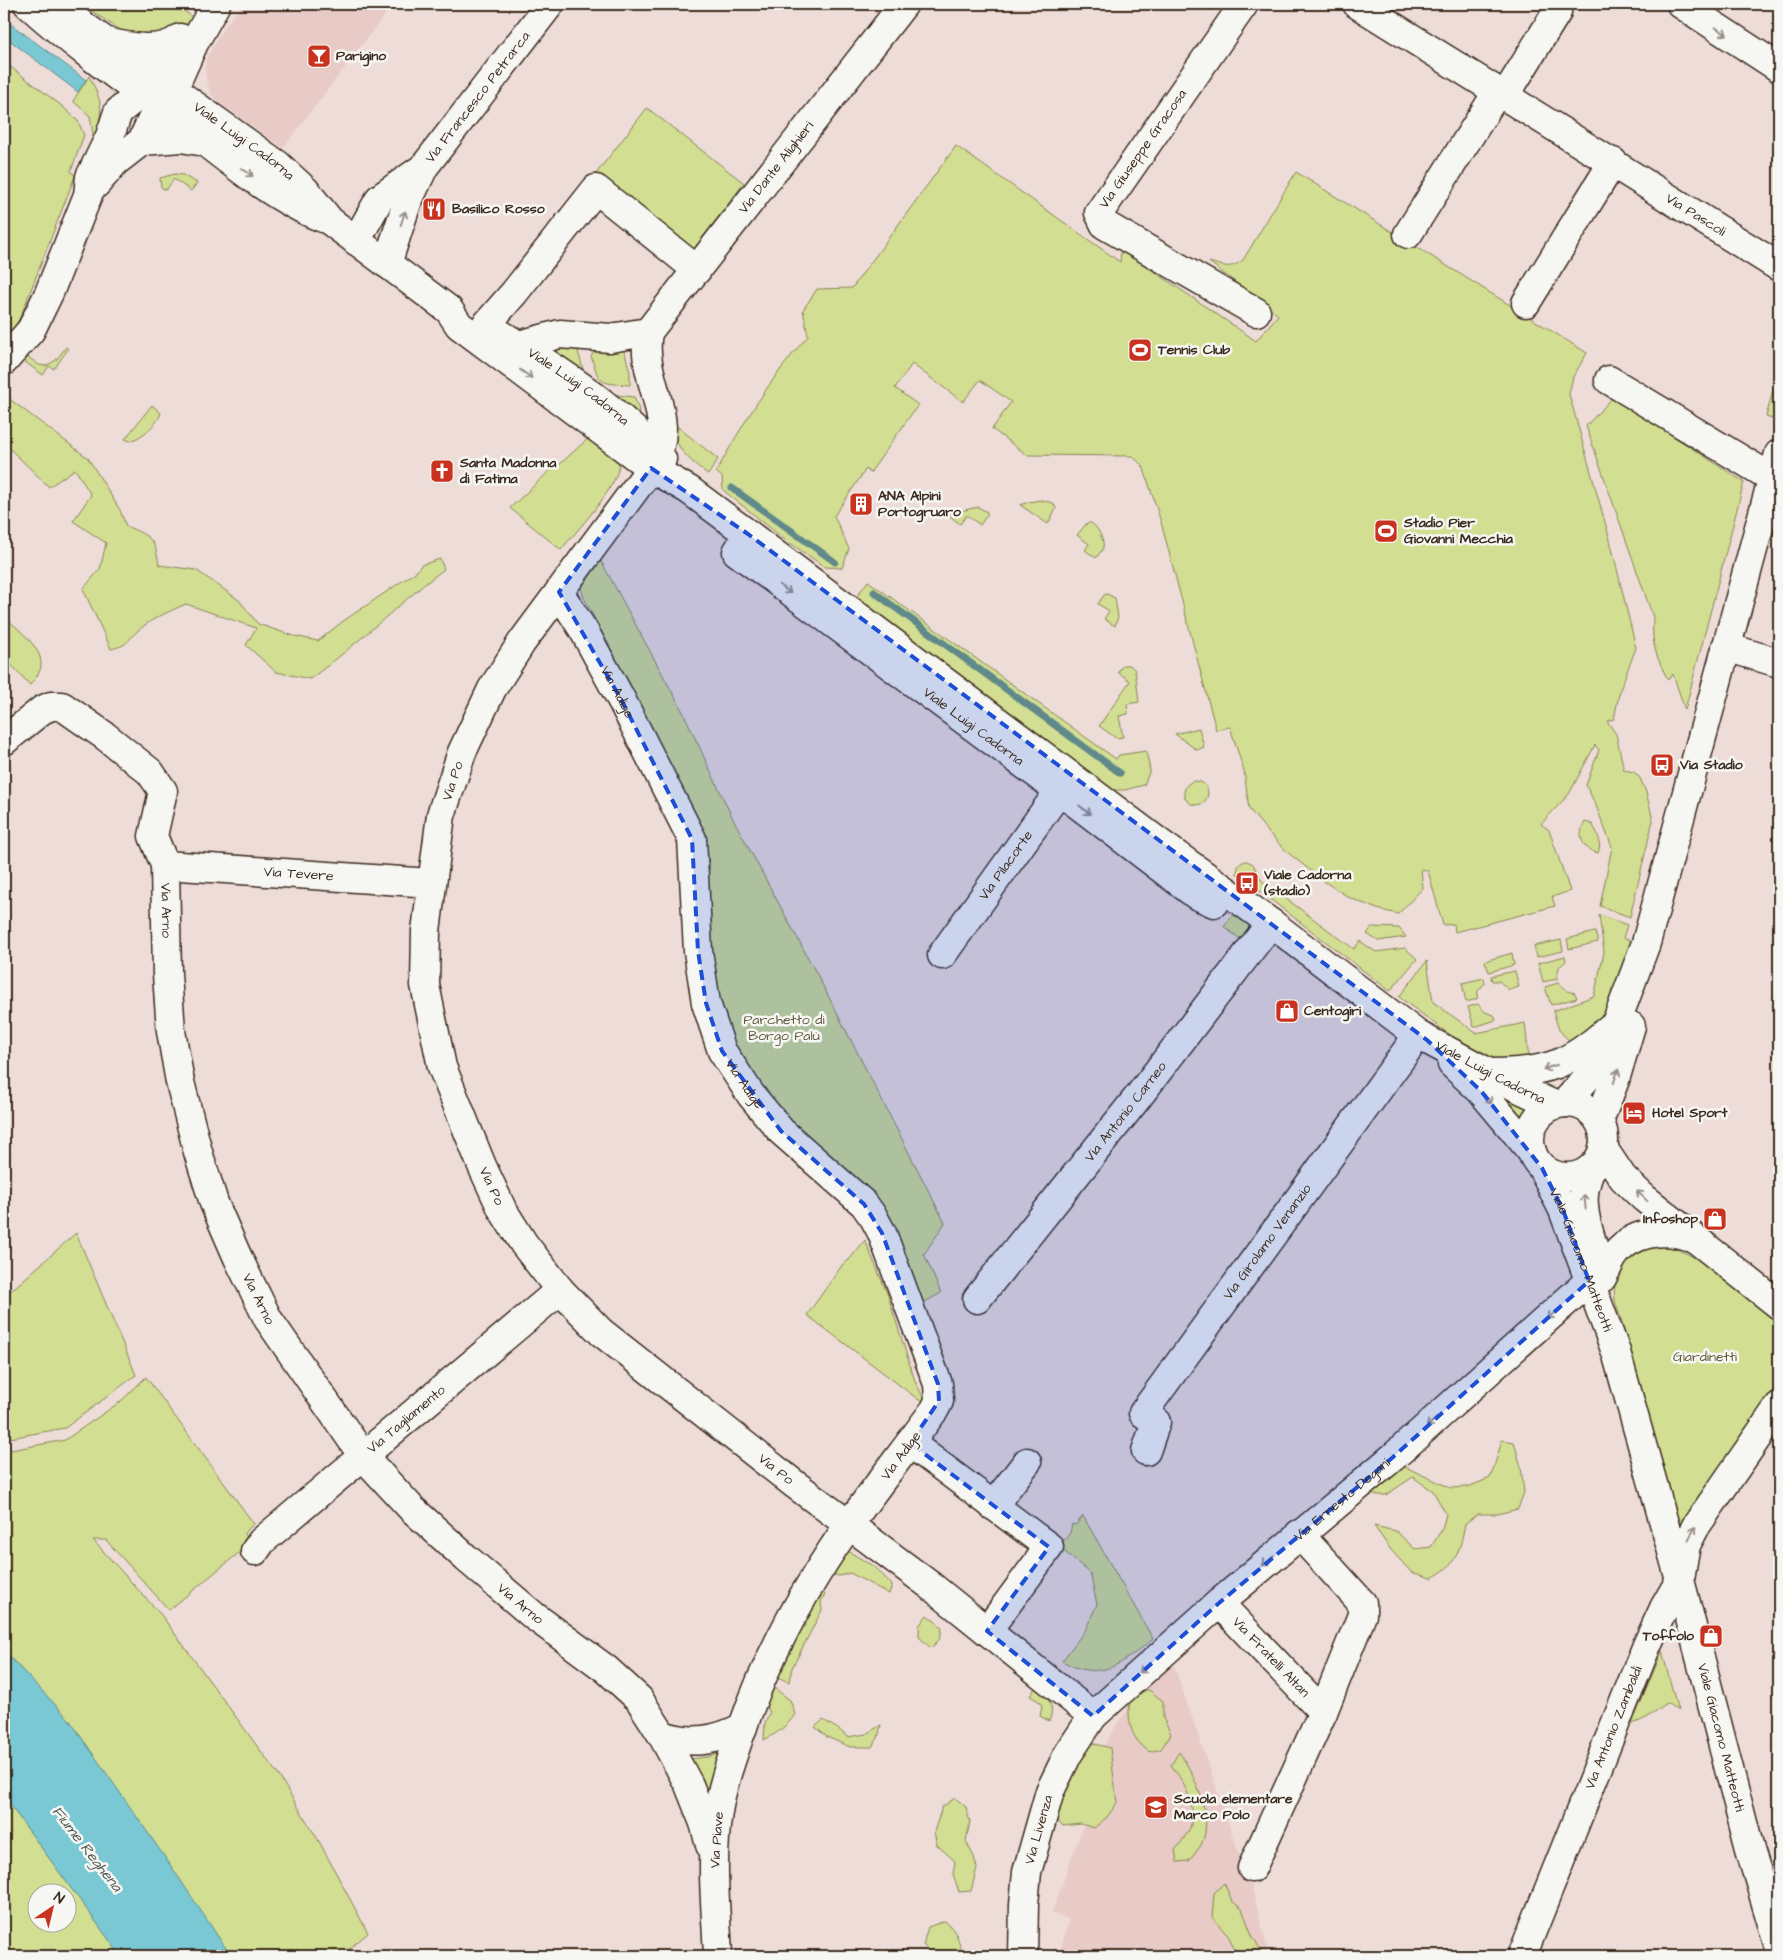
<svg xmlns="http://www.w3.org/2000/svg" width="1783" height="1960" font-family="'Architects Daughter',sans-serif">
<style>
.built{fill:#e8cac6}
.green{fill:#d2de91;stroke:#868458;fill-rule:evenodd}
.water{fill:#79c8d4;stroke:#60898b}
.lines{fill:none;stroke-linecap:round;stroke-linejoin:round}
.stream{stroke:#60898b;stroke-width:7}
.minor-casing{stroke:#3b2a1e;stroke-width:31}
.major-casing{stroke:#3b2a1e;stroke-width:31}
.minor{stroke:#f6f6f2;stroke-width:28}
.major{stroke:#f6f6f2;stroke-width:28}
.oneway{stroke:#989088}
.marked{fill:#1d4ed8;fill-opacity:0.2;stroke:#1d4ed8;stroke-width:4;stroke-dasharray:10 6;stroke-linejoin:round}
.labels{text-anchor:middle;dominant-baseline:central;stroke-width:5;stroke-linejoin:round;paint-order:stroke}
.poi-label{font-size:14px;font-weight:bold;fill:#3b2a1e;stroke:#f6f6f2;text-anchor:start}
.street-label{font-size:14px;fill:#3b2a1e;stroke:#f6f6f2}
.park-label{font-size:14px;fill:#61573b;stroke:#f6f6f2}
.water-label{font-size:15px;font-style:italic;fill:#4e5955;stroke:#f6f6f2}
</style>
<rect width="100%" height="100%" fill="#eedcd8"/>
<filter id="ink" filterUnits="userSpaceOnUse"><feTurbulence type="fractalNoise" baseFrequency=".02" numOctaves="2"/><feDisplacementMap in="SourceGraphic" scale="10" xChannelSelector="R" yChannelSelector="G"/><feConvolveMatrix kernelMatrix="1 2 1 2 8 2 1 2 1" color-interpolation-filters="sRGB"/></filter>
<g filter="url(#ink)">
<path class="built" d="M243,4H393L283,148L217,101L211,93L207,82L205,70L206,59L224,28Z
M1173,1663L1244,1868L1252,1888L1269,1956H1059L1069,1919L1052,1913L1104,1767L1093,1763L1120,1720L1139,1696Z"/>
<path class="green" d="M81,4H174L194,18L173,35L126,34Z
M4,62L62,106L78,121L84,135L71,171L75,176L22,313L14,329L4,341Z
M89,76C104,104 103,111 94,140L90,116L73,101Z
M647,108L744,183L693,250L595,175Z
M956,146L1120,262L1121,249L1256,341L1278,315L1209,262C1224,266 1230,270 1243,260L1296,172L1587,353L1573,377L1569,394L1610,540L1636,648L1620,690L1614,719L1607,721L1616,734L1624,770L1634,772L1640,778L1646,792L1653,820L1630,917L1600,906L1612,847L1596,806L1586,785L1599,750L1595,745L1569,794L1541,824L1549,830L1570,891L1552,897L1555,906L1455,932L1454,924L1443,925L1428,871L1421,869L1423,888L1398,914L1377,909L1350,898L1325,882L1287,852L1268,832L1249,809L1244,771L1230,727L1216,730L1161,522L1143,466L1132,456L1027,455L992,429L1011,402L980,380L963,402L912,364L895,388L918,405L870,473L866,469L834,516L849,549L842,568L825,567L784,539L723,490L722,477L716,472C742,425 771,377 808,336L803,310L817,289L852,288Z
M175,174L183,175L197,183L191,191L174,179L166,190L161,187L160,178Z
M565,346L578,351L587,384L546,353L553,347Z
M66,347L68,349L54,369L49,366L43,375L25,362L28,357L39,365L46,366L56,360Z
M624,349L630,373V385C599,383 600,385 591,356L594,352Z
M1779,367V393L1772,419L1766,417Z
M599,393L634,397L639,410L637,422Z
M4,395L88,458L120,510L126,526C151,537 155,538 159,565L196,570L239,600L258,624L294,636L318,641L342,622L417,571L421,565L440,559L444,569C398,604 357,645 310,679L276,672L246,645L256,628L186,604C170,611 153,618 140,629C125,641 132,644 111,649L83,589L100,569L106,543L73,521L91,495L75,469L49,487L4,443Z
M1613,397L1744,482L1685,710L1673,674L1668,680C1656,656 1651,645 1653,617L1586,426Z
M152,405L161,413C158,424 141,438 130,441L125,439Z
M674,424L718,459L708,475C690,459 674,451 674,424Z
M594,433L616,451C617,455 619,459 619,463C619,487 576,531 561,550L510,508L557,464L559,465Z
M1041,500L1053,503L1056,508L1048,524L1020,505L1029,502Z
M978,507L987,512V515L980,525L967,515L960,524L947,514Z
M1087,523H1091C1097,526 1105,540 1103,548C1102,551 1098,555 1096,558L1085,550L1089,544L1077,535Z
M601,561L684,714L731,815L820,980L945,1223L924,1254L941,1293L923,1303L905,1257L770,1100L731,1045L717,1003L705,884L710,866L706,848L655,745L636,697L584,598L581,588Z
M868,581L1116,759L1119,755L1146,751L1150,770L1144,785L1125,790H1109L860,606L857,596Z
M1107,594L1115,598L1118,617L1115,626L1104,619L1109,611L1098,604L1104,595Z
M4,616C16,628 42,646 41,665C41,672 34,680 30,685L4,657Z
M1123,665H1130L1135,670L1139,702L1127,704L1128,714L1119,716L1123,737L1116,738L1099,726L1130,681L1118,672Z
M1199,728L1204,747L1197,750L1175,734Z
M1184 793a12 12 0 1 1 24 0a12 12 0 1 1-24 0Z
M1585,822L1592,824C1598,833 1602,842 1598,853C1582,850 1577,835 1585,822Z
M1247,861L1253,864L1261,880L1354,949L1360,941L1376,952L1405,948L1417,959L1390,991L1257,889V881L1249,875L1241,876L1237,874C1237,866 1239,862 1247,861Z
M1237,909L1255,922L1247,944L1224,927Z
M1599,915L1627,925L1623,938L1639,944L1599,1023L1574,1046L1559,1030L1553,1011L1594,996L1604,952Z
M1372,927L1399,928L1406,937L1378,941L1367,934Z
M1595,932L1598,942L1569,949L1567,939Z
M1561,940L1563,951L1537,957L1534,946Z
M1512,953L1514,965L1489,972L1485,961Z
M1565,956L1566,961L1559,967L1557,979L1543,982L1538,963Z
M1427,961L1433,1002L1476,1033L1525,1023L1529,1060L1494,1059L1473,1052L1399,997Z
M1515,971L1519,987L1509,990L1499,981H1492L1491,976Z
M1484,978L1485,983L1478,991L1477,999L1466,1002L1462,983Z
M1558,983L1567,991L1575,993L1577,998L1551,1005L1545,987Z
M1478,1004L1485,1012L1494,1015L1496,1020L1474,1027L1468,1007Z
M1489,1082L1534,1103L1523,1122Z
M76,1233L136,1375L65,1428L10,1438L4,1431V1297Z
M865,1240L887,1293L915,1381L924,1399L923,1403L807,1315L843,1264L849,1260Z
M1665,1245C1708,1258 1743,1294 1779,1320V1390L1677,1539L1636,1382L1621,1318C1612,1299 1612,1284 1622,1266C1623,1263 1625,1258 1628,1256C1635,1250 1655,1246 1665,1245Z
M146,1377L254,1524L244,1533L251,1543L169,1610L106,1540H93L162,1616L279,1776L320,1843L368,1933L350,1948L355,1956H4V1442L11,1450L65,1440L120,1402ZM38,1892H68V1922H38Z
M1502,1440L1514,1442L1521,1467L1524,1492L1518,1509L1497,1514H1477L1465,1524C1460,1550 1457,1566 1431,1578L1411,1572L1391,1550L1374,1526L1396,1531L1415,1549L1431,1547L1442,1529L1446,1514L1433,1491L1413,1477L1386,1495H1371L1385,1472L1405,1467L1451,1488L1468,1487L1490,1478L1495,1464Z
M1083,1516L1153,1639C1122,1663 1101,1683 1062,1661L1086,1629L1097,1604L1090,1573L1059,1547L1070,1533L1072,1524L1076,1525Z
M848,1551L876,1568L892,1585L889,1594L850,1573L839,1576L831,1574V1561Z
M810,1588L825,1594L821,1602L822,1610L792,1668L789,1682L773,1675L778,1643L806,1626L804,1601Z
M927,1615L942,1627L940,1639L931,1648L919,1637V1626Z
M1662,1651L1678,1711L1667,1703C1655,1711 1646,1720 1632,1724Z
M769,1684L790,1700L795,1714C787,1727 777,1733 764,1740L765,1722L770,1712L759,1698Z
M1035,1688C1048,1697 1056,1705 1049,1721L1040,1716L1042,1707L1040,1702L1030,1696Z
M1149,1690L1163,1701V1718L1171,1734L1161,1749L1150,1752C1127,1737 1127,1716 1131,1691Z
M823,1720L838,1729L848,1737L866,1734L881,1725L878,1738L872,1747H850L827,1737L815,1727Z
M1088,1742L1110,1748L1117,1803L1107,1817L1094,1828L1081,1824L1063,1826L1051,1816C1065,1792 1075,1766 1088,1742Z
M724,1752L709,1794L690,1759L707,1757Z
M1179,1752C1194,1773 1215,1819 1201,1845C1198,1850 1193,1856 1189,1861L1177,1862L1175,1850C1180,1844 1185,1837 1189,1830C1199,1808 1184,1782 1171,1765Z
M955,1798L966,1807L970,1822L966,1841L974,1857L977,1868L971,1891L959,1892L953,1874L955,1861L937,1845L934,1832L942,1807Z
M1224,1883L1232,1901L1242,1909L1252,1935L1264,1956H1238L1229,1937L1212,1917L1214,1893Z
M945,1921C957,1932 960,1940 961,1956H935L923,1945L928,1927Z"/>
<path class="water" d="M4,19L86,80L78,92L4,36Z
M4,1651L68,1718L171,1866L231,1956H121L4,1797Z"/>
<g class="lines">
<path class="stream" d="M732,488L835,562
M874,592L1120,773"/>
<g class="minor-casing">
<g id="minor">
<path d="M1244,4L1099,213L1105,225L1256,312"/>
<path id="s1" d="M1357,4L1779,267"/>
<path d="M1681,4L1779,68"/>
<path d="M106,42C128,47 162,54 180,38"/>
<path d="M1505,96L1557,12"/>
<path d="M142,141L181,138L205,142"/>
<path d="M96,184L115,162L142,141L153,117L173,90L194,43L216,4"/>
<path d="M1408,234L1498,91"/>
<path d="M356,241L380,198L423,168"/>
<path id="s2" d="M387,264L407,203L424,167L550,4"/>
<path d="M1526,303L1613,162"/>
<path d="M486,325L514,293L596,189L697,270"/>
<path id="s3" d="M648,332C639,383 681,416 651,468L522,642L492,689L462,752L441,815L426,931L425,985L442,1067L482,1166L502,1209L524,1244L560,1290L601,1332L793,1483L931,1586L1093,1716"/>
<path id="s4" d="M503,354L519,345L560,334L610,338L648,332L904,4"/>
<path d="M4,361L31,330L49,293L88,195L90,177L110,136L118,112L140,94L156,67L172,45"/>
<path d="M1609,380L1772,478"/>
<path id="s5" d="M748,534L737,552L1060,791L1196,895L1214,903L1225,890"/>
<path id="s6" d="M559,592L584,631L622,701L692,839L698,951L706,1003L722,1051L751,1095L781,1131L864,1204L874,1218L882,1233L938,1384L939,1401L935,1409C895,1464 851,1517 816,1575C785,1625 760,1677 741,1732C732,1758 722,1785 718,1812C710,1860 716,1909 718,1956"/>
<path d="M1726,647L1779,663"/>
<path id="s7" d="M4,741L42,710L51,706H62L105,736L150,772L163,791L153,836L165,865L167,974L171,1031L180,1082L198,1152L214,1203L238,1258L268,1319L363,1456L411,1508L466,1558L534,1616L606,1669L639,1699L662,1735L689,1785L704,1823L710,1845"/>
<path id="s8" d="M165,865L431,883"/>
<path id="s9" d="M942,955L1070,776"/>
<path d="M1603,1148L1623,1178L1644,1198L1779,1305"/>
<path d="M1602,1278C1606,1271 1609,1264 1613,1257C1631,1231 1664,1228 1691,1237"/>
<path id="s10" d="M977,1299L1138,1097L1271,923"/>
<path d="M910,1443L1049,1547L987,1631"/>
<path id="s11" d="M1146,1451L1156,1422L1143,1413L1418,1035"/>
<path d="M993,1506L1027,1462"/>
<path d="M1299,1534L1362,1603V1615L1323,1712"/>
<path id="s12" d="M255,1551L262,1541L560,1290"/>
<path id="s13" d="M1219,1603L1323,1712L1252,1868"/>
<path d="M662,1735C691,1745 716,1741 743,1727"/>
<path id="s14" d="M1023,1956L1024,1904L1027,1872L1050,1791L1068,1754L1093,1716L1219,1603L1392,1458L1589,1281"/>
<path id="s15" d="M1522,1956L1647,1645L1664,1608L1680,1580L1686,1545L1696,1526L1779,1406"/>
</g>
</g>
<g class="major-casing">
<g id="major">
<path d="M28,4C78,49 133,88 187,128C227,159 277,201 323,218"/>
<path id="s16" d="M53,4L278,165L305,190L330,221L449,310L459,325L651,468L689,490L748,534L1161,844L1271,923L1418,1035L1514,1086L1554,1105"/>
<path id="s17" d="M486,325C548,363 614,403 662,459"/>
<path d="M1452,1064L1481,1091L1532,1152"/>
<path d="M1491,1073C1546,1073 1569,1065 1610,1028"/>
<path d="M1565,1103L1592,1072L1609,1042L1646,943L1779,454"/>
<circle cx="1567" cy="1140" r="37"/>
<path d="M1599,1121L1615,1080L1631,1026"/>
<path id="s18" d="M1542,1168L1563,1210L1616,1352L1680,1580L1750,1850L1779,1947"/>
<path d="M1590,1169C1588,1177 1585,1185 1584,1193C1582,1213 1590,1236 1596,1255"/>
</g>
</g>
<use href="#minor" class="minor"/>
<use href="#major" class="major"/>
</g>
<defs><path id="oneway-shaft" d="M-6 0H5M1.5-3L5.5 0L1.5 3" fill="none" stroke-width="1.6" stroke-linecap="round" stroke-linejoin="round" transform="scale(1.25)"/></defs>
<g class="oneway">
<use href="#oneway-shaft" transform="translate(1721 31) rotate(33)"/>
<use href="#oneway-shaft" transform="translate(247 172) rotate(35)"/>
<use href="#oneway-shaft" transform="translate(403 218) rotate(-72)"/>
<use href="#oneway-shaft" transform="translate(526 374) rotate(36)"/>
<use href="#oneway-shaft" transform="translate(785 589) rotate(36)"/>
<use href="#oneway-shaft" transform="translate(1085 810) rotate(38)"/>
<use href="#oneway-shaft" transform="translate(1550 1067) rotate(162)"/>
<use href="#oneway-shaft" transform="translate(1616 1076) rotate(-72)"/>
<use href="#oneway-shaft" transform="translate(1487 1098) rotate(50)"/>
<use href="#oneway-shaft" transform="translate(1642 1196) rotate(-137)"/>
<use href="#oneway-shaft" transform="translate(1585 1202) rotate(-95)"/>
<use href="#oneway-shaft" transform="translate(1553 1314) rotate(141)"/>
<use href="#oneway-shaft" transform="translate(1432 1422) rotate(138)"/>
<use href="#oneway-shaft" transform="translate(1692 1533) rotate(-62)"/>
<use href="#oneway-shaft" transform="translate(1268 1561) rotate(140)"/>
<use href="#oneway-shaft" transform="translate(1145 1668) rotate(137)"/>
</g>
</g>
<path class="marked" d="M651,468L748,534L1427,1040L1481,1091L1542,1168L1563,1210L1589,1281L1392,1458L1219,1603L1093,1716L987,1631L1049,1547L910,1443L939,1401L938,1384L882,1233L864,1204L781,1131L722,1051L706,1003L698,951L692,839L622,701L559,592Z"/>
<defs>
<g id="bar-square" transform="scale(1.25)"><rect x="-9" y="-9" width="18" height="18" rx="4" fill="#c8321e" stroke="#f6f6f2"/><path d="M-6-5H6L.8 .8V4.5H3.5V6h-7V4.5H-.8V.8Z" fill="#fff"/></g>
<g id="restaurant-square" transform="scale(1.25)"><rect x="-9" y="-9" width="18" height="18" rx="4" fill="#c8321e" stroke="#f6f6f2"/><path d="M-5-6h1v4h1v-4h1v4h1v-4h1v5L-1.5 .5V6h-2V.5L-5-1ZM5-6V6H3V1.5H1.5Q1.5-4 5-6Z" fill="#fff"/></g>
<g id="stadium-square" transform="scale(1.25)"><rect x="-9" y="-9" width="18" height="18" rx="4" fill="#c8321e" stroke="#f6f6f2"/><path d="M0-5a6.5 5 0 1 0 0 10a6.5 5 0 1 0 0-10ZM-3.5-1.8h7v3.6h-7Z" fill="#fff"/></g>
<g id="church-square" transform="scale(1.25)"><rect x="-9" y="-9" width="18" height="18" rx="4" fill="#c8321e" stroke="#f6f6f2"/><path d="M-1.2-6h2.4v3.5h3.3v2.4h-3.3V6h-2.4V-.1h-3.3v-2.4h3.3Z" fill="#fff"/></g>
<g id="building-square" transform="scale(1.25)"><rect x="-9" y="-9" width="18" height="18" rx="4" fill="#c8321e" stroke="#f6f6f2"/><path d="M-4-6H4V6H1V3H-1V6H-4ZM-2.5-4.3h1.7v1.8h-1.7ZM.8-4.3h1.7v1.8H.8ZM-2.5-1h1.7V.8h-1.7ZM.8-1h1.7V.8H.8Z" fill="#fff"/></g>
<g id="bus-square" transform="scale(1.25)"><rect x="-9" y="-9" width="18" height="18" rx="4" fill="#c8321e" stroke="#f6f6f2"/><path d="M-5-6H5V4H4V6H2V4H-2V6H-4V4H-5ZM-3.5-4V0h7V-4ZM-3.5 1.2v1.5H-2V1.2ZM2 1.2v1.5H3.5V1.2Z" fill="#fff"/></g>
<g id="shop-square" transform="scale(1.25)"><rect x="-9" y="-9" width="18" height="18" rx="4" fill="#c8321e" stroke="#f6f6f2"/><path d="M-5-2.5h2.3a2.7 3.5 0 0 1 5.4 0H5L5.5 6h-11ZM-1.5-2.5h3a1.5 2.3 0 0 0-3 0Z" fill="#fff"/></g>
<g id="hotel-square" transform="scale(1.25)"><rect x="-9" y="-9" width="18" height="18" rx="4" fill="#c8321e" stroke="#f6f6f2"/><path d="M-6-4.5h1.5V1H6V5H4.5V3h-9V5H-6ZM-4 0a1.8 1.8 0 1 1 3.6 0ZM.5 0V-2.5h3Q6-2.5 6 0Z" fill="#fff"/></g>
<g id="school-square" transform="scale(1.25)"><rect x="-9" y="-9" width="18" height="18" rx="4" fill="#c8321e" stroke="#f6f6f2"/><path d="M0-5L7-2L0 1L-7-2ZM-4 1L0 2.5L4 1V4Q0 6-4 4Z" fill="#fff"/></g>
</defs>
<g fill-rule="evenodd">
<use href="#bar-square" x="319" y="56"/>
<use href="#restaurant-square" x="434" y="209"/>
<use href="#stadium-square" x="1140" y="350"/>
<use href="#church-square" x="442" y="471"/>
<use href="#building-square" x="861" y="504"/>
<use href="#stadium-square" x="1386" y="531"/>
<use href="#bus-square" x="1662" y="765"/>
<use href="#bus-square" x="1247" y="883"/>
<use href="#shop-square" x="1287" y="1011"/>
<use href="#hotel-square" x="1634" y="1113"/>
<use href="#shop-square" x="1715" y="1219"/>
<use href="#shop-square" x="1711" y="1636"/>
<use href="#school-square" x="1156" y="1807"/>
</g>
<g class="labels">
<g class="poi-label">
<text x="336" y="56">Parigino</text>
<text x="452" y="209">Basilico Rosso</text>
<text x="1158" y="350">Tennis Club</text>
<text x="460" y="463">Santa Madonna<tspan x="460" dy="16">di Fatima</tspan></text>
<text x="878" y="496">ANA Alpini<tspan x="878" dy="16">Portogruaro</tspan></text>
<text x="1404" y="523">Stadio Pier<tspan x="1404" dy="16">Giovanni Mecchia</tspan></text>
<text x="1680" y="765">Via Stadio</text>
<text x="1264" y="875">Viale Cadorna<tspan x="1264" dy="16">(stadio)</tspan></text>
<text x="1304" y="1011">Centogiri</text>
<text x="1652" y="1113">Hotel Sport</text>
<text x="1698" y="1219" text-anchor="end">Infoshop</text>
<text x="1694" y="1636" text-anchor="end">Toffolo</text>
<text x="1174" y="1799">Scuola elementare<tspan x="1174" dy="16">Marco Polo</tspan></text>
</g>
<g class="street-label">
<text stroke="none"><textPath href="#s2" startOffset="192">Via Francesco Petrarca</textPath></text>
<text stroke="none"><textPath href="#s16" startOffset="235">Viale Luigi Cadorna</textPath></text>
<text transform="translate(1143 149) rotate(-55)">Via Giuseppe Gracosa</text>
<text stroke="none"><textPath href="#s4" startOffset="358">Via Dante Alighieri</textPath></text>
<text stroke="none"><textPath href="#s1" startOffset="399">Via Pascoli</textPath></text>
<text stroke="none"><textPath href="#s17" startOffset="111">Viale Luigi Cadorna</textPath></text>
<text stroke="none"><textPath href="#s6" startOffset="116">Via Adige</textPath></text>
<text stroke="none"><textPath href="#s5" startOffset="315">Viale Luigi Cadorna</textPath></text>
<text transform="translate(453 781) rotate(-72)">Via Po</text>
<text stroke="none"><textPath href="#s9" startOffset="110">Via Pilacorte</textPath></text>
<text stroke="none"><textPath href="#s8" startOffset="134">Via Tevere</textPath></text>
<text stroke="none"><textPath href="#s7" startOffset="326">Via Arno</textPath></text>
<text stroke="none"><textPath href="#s16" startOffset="1795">Viale Luigi Cadorna</textPath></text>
<text stroke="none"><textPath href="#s6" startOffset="536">Via Adige</textPath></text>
<text stroke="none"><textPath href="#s10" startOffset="239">Via Antonio Carneo</textPath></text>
<text stroke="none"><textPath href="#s3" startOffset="932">Via Po</textPath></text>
<text stroke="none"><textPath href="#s11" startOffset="258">Via Girolamo Venanzio</textPath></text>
<text stroke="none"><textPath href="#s18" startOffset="100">Viale Giacomo Matteotti</textPath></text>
<text stroke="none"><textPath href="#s7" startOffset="730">Via Arno</textPath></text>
<text stroke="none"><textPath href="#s12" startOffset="201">Via Tagliamento</textPath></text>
<text transform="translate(901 1456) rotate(-53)">Via Adige</text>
<text stroke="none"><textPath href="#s3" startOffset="1338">Via Po</textPath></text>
<text stroke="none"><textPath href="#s14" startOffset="585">Via Ernesto Degani</textPath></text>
<text stroke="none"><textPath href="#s7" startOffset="1135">Via Arno</textPath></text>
<text stroke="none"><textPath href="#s13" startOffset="75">Via Fratelli Altan</textPath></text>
<text stroke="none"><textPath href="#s15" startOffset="246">Via Antonio Zambaldi</textPath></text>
<text stroke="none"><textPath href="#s18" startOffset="598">Viale Giacomo Matteotti</textPath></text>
<text stroke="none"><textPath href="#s14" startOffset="128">Via Livenza</textPath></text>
<text transform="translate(717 1840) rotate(-86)">Via Piave</text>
</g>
<g class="park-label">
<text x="784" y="1020">Parchetto di<tspan x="784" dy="16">Borgo Palù</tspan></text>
<text x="1705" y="1357">Giardinetti</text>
</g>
<g class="water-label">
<text transform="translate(87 1849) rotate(52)">Fiume Reghena</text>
</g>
</g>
<rect width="1783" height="1960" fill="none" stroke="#f6f6f2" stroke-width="20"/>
<rect x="10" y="10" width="1763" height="1940" fill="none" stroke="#3b2a1e" stroke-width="2" filter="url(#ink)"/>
<g transform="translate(52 1908) rotate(35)"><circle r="24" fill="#f6f6f2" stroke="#aba49d"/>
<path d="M0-4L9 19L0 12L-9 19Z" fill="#c8321e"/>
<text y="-8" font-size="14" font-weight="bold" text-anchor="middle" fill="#3b2a1e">N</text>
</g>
</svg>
